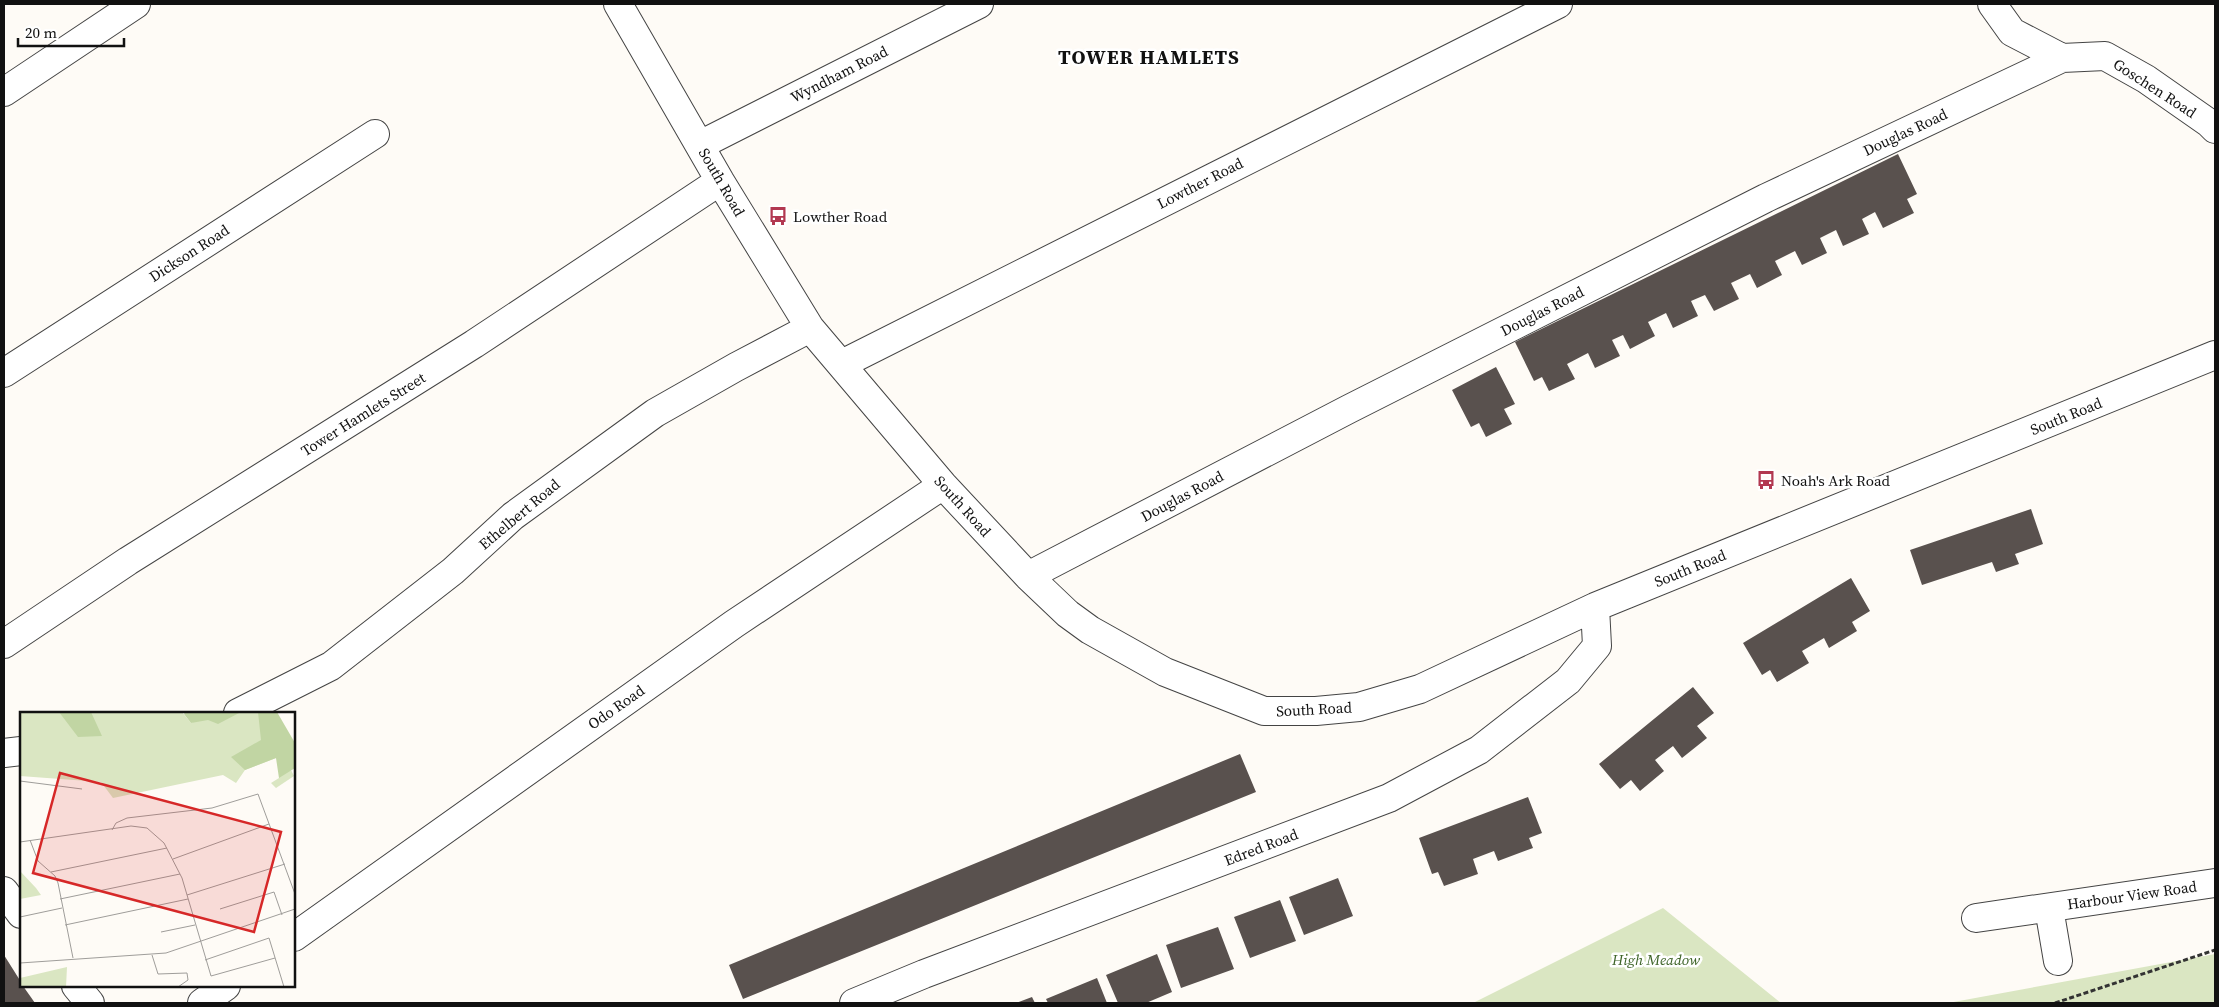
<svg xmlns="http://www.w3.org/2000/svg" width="2219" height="1007" font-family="'Source Serif 4',serif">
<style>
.green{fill:#dae6c2}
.building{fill:#59514e}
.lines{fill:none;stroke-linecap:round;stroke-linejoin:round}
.minor-casing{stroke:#444;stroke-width:30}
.path{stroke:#333;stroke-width:3;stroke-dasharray:5 2.5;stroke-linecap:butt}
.minor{stroke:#fff;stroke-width:28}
.labels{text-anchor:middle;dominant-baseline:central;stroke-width:5;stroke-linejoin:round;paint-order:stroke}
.street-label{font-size:15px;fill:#111;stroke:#fff}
.poi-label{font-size:15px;fill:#111;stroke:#fff;text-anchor:start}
.park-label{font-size:15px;font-style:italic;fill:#3d6327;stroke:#fff}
.district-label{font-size:20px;font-weight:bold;letter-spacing:1px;fill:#111;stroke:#fff}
.inset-road{fill:none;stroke:#9f9d9a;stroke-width:1}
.view{fill:#d62828;fill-opacity:0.15;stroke:#d62828;stroke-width:2.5}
.inset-edge{fill:none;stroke:#111;stroke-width:2.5}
</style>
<rect width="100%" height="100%" fill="#fefbf6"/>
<path class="green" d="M1663,908L1781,1003H1473Z
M2215,954V1003H1948Z"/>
<path class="building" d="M1898,154L1917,194L1907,199L1914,213L1883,228L1875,212L1862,219L1869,234L1843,246L1836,230L1820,238L1827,253L1802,265L1795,251L1775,261L1782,275L1757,288L1750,274L1731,283L1739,299L1714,311L1705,295L1691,301L1698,316L1673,328L1666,313L1648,322L1655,336L1630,349L1623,335L1612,340L1620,356L1595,368L1588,353L1567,364L1575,379L1549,391L1542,377L1534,381L1515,342Z
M1496,367L1515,404L1504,409L1512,424L1486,437L1479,423L1471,427L1452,390Z
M2031,509L2043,544L2015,554L2019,564L1996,572L1992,562L1922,585L1910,550Z
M1851,578L1870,611L1852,622L1857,631L1829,648L1824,638L1802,651L1809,663L1777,682L1770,670L1762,675L1743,643Z
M1693,687L1714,713L1697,726L1707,738L1682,758L1673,746L1655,760L1664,771L1640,791L1631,780L1620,789L1599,764Z
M1240,754L1256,792L743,999L729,965Z
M1528,797L1542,833L1529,838L1533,848L1498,861L1494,851L1473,859L1478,874L1444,886L1438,872L1432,874L1419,838Z
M1338,878L1353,916L1304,935L1289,897Z
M1280,900L1296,941L1250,958L1234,917Z
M1218,927L1234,969L1181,988L1166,945Z
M1157,954L1172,992L1146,1003H1118L1106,975Z
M4,955L21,982V986H23L35,1003H4Z
M1097,978L1107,1003H1048L1046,999Z
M1032,997L1035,1003H1016Z"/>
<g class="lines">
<g class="minor-casing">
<path id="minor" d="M618,4L720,181L810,328L943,485L1028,576L1068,614L1090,630L1165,672L1264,711H1316L1359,707L1420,689L1595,607L2215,355
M1992,4L2012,32L2062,58L2105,56L2146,79L2209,123L2215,129
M4,92L136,4
M700,145L979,4
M842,364L1558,4
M4,373L375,134
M1028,576L1349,409L1766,198L2062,58
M4,644L128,561L474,344L720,181
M238,713L331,666L453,571L513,516L655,413L736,367L810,328
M4,753L21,751
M4,891L21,914
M2049,908L2058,961
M1976,918L2215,883
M294,937L734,624L943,485
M76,986L90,1003
M202,1003L226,986
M854,1003L924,974L1389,798L1479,750L1568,681L1597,646L1595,607"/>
</g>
<path class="path" d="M2055,1003L2215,950"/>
<use href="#minor" class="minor"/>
</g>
<defs>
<g id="bus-bare" transform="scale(1.5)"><path d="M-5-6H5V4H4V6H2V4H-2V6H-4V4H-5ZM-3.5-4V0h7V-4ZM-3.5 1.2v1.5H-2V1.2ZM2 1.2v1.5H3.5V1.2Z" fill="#b23850" stroke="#fff" stroke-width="2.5" paint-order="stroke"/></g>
</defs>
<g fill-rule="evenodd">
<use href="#bus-bare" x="778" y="216"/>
<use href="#bus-bare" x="1766" y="480"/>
</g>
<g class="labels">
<g class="street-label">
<text transform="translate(839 74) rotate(-27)">Wyndham Road</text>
<text transform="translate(2155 88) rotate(33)">Goschen Road</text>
<text transform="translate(1905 132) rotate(-25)">Douglas Road</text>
<text transform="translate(722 182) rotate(60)">South Road</text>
<text transform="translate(1200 183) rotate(-27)">Lowther Road</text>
<text transform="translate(189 253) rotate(-33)">Dickson Road</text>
<text transform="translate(1542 311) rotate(-27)">Douglas Road</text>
<text transform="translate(363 414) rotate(-32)">Tower Hamlets Street</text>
<text transform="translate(2066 416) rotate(-22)">South Road</text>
<text transform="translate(1182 496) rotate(-28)">Douglas Road</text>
<text transform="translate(963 506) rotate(48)">South Road</text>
<text transform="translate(519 514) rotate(-40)">Ethelbert Road</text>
<text transform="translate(1690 568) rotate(-22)">South Road</text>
<text transform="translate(616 707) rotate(-35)">Odo Road</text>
<text transform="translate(1314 709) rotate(-3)">South Road</text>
<text transform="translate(1261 847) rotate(-21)">Edred Road</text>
<text transform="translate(2132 895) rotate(-8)">Harbour View Road</text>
</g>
<g class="poi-label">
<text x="793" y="216">Lowther Road</text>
<text x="1781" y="480">Noah's Ark Road</text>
</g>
<g class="park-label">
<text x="1656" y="959">High Meadow</text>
</g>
<g class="district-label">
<text x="1149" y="57">TOWER HAMLETS</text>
</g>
</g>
<g transform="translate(20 712)">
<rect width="275" height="275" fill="#fefbf6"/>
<path d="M0,0H162L171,11L195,0H257L275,56L271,58L274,64L256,76L251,71L259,66V49L256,46L225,58L216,71L203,63L93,86L81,70L0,64ZM0,159L16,176L21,183L0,187ZM47,255L46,275H0V266Z" fill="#dae6c2"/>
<path d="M39,0H71L82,24L58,25ZM165,0H221L198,12L188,8L171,11L164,2ZM238,0H257L275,31V56L259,66L256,46L225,58L211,45L241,28Z" fill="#c1d5a3"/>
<path class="inset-road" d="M0,69L62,77M92,118L96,111L107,106L192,96L238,82L275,182M10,128L18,149L35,164L38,171L53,246M0,130L111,114L127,116L144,131L162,166L191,264L255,246M153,147L249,112M31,160L147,136M167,183L265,152M40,187L160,162M200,197L254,180L262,203M0,205L42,196M45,213L168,187M141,220L175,213M132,243L138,262L167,261L168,268L158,275M185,248L249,226L264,275M0,251L146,241L275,197"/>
<path class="view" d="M40,61L261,120L234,220L13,161Z"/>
<rect width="275" height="275" class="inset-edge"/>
</g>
<rect width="2219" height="1007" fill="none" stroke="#111111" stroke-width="10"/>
<path d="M18 38v8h106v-8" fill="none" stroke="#111111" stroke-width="2.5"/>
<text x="25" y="38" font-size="15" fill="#111111" stroke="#ffffff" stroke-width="4" paint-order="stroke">20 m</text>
</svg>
